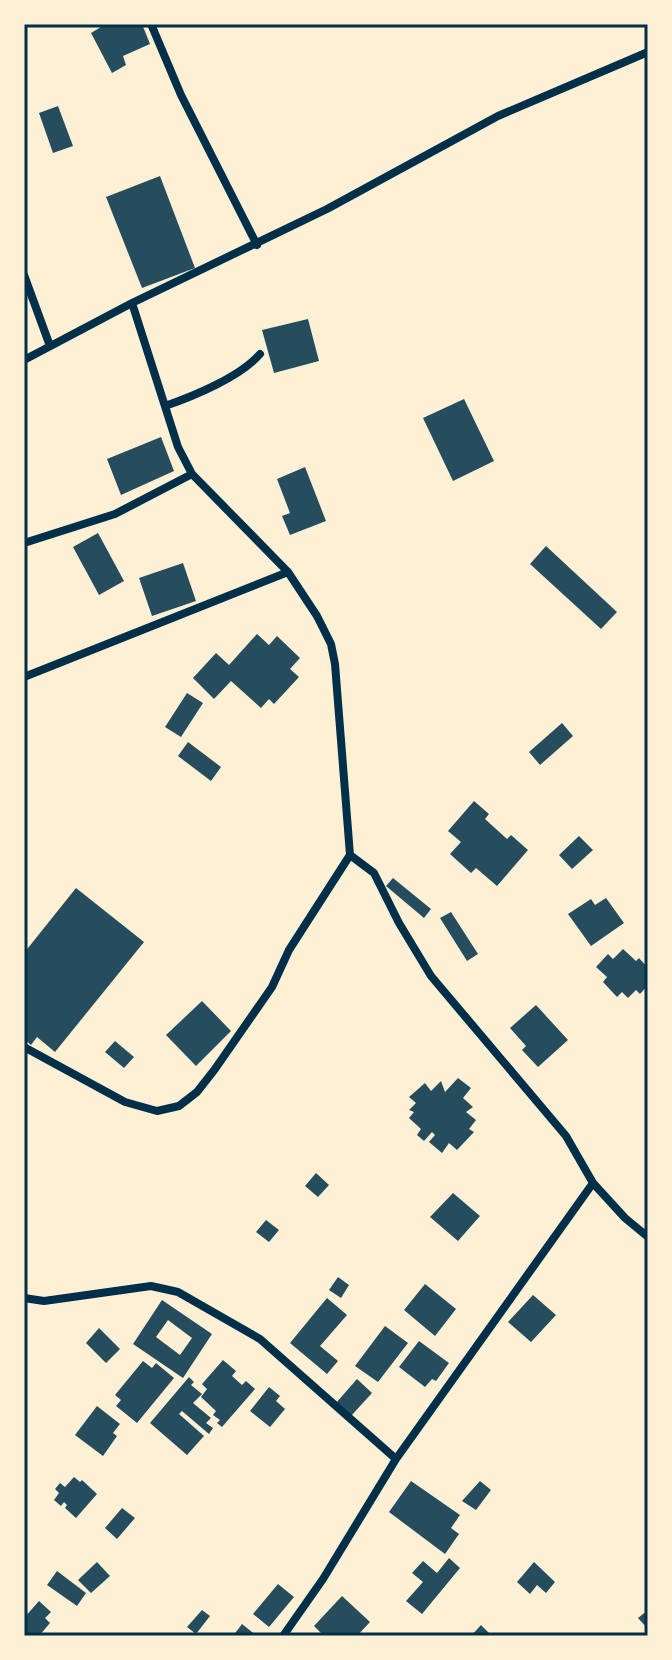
<svg xmlns="http://www.w3.org/2000/svg" width="672" height="1660" font-family="'Roboto Condensed',sans-serif">
<style>
.building{fill:#264d5e;fill-rule:evenodd}
.lines{fill:none;stroke-linecap:round;stroke-linejoin:round}
.minor{stroke:#003049;stroke-width:8}
.neatline{fill:none;stroke:#003049;stroke-width:3}
</style>
<rect width="100%" height="100%" fill="#fdf0d5"/>
<path class="building" d="M106,24H142L150,44L123,56L126,65L112,73L91,33Z
M58,106L73,146L53,153L39,113Z
M160,176L195,268L142,288L106,197Z
M308,319L319,361L274,373L262,330Z
M464,399L494,461L453,481L423,418Z
M161,437L174,471L121,495L107,459Z
M305,467L326,521L290,535L282,516L290,513L277,479Z
M98,533L124,581L99,595L73,547Z
M546,546L617,612L601,629L530,564Z
M183,563L196,601L152,616L139,578Z
M257,634L269,645L277,636L300,658L290,669L299,677L274,704L269,699L261,708L231,681L214,699L193,678L216,653L229,665Z
M187,693L203,703L181,737L165,727Z
M562,723L573,736L540,765L529,752Z
M188,742L221,767L211,781L178,756Z
M474,801L489,814L485,819L507,839L511,835L528,850L497,886L476,868L471,873L450,854L461,842L448,831Z
M579,836L593,850L572,869L559,855Z
M393,878L431,909L424,918L386,886Z
M76,888L144,942L55,1052L37,1037L31,1045L24,1039V953Z
M606,898L624,923L591,946L568,914L591,899L595,905Z
M451,912L478,954L467,961L440,918Z
M623,949L636,961L639,958L648,968V985L640,994L636,990L628,998L622,992L617,997L603,982L607,977L596,967L608,954L613,959Z
M202,1001L231,1031L196,1066L166,1035Z
M536,1005L568,1040L538,1067L522,1050L526,1046L510,1028Z
M115,1041L134,1057L124,1068L105,1052Z
M458,1078L471,1088L463,1098L473,1107L466,1112L476,1120L469,1129L474,1132L457,1150L449,1143L442,1153L429,1142L435,1135L432,1132L424,1141L417,1135L421,1129L409,1118L414,1112L409,1110L416,1103L409,1097L425,1083L431,1091L441,1081L445,1092Z
M316,1173L329,1185L318,1197L305,1186Z
M453,1193L480,1216L458,1241L430,1217Z
M266,1220L279,1230L269,1242L256,1232Z
M338,1277L349,1285L341,1298L329,1290Z
M425,1284L456,1309L435,1336L404,1310Z
M533,1295L556,1315L531,1342L508,1322Z
M327,1298L347,1315L320,1346L338,1361L327,1374L290,1343Z
M162,1300L212,1334L183,1378L133,1344ZM168,1320L192,1338L180,1355L156,1337Z
M385,1326L408,1343L378,1382L355,1366Z
M99,1328L120,1349L106,1363L86,1343Z
M419,1341L449,1363L436,1381L432,1379L425,1387L399,1367Z
M223,1360L236,1371L232,1376L242,1385L246,1381L255,1389L222,1427L217,1423L220,1420L213,1415L216,1411L201,1397L207,1389L202,1384Z
M143,1361L152,1368L156,1363L174,1378L137,1423L116,1406L121,1400L115,1395Z
M189,1377L194,1382L191,1385L202,1394L193,1403L211,1418L206,1423L213,1428L209,1434L182,1411L179,1414L204,1436L187,1455L150,1423Z
M357,1379L372,1393L351,1416L336,1403Z
M269,1387L280,1396L276,1401L285,1409L270,1427L250,1411Z
M97,1406L120,1424L113,1433L117,1436L103,1456L75,1435Z
M74,1477L80,1482L82,1480L97,1494L76,1518L65,1508L67,1505L64,1502L61,1506L54,1500L59,1493L55,1489L60,1483L65,1487Z
M411,1481L460,1515L451,1528L459,1534L445,1554L389,1512Z
M480,1481L491,1490L476,1510L462,1501Z
M122,1508L135,1518L117,1539L105,1528Z
M449,1558L460,1568L422,1614L406,1601L423,1582L412,1573L423,1561L437,1573Z
M97,1562L110,1576L91,1593L78,1580Z
M534,1562L555,1582L546,1593L537,1585L530,1594L517,1582Z
M57,1571L86,1593L77,1606L47,1585Z
M278,1584L294,1597L269,1627L253,1614Z
M342,1596L370,1622L357,1636H324L314,1626Z
M39,1601L51,1612L45,1618L50,1623L39,1636H24V1618Z
M202,1610L210,1616L196,1634L187,1627Z
M648,1610V1629L638,1618Z
M242,1624L257,1636H233Z
M481,1625L492,1636H471Z"/>
<g class="lines">
<path class="minor" d="M151,24L181,95L257,245
M24,275L50,346
M132,303L178,447L192,474L288,572L317,616L331,644L335,664L350,855L374,873L399,923L431,976L566,1136L593,1183L625,1218L648,1237
M24,360L132,303L327,209L498,116L648,52
M165,406C194,396 240,377 260,354
M24,543L115,514L192,474
M24,677L288,572
M24,1047L125,1102L157,1111L179,1106L197,1092L215,1069L272,987L289,950L350,855
M24,1298L44,1301L151,1286L178,1292L260,1339L396,1459
M283,1636L323,1579L396,1459L593,1183"/>
</g>
<rect width="672" height="1660" fill="none" stroke="#fdf0d5" stroke-width="52"/>
<rect x="26" y="26" width="620" height="1608" class="neatline"/>
</svg>
